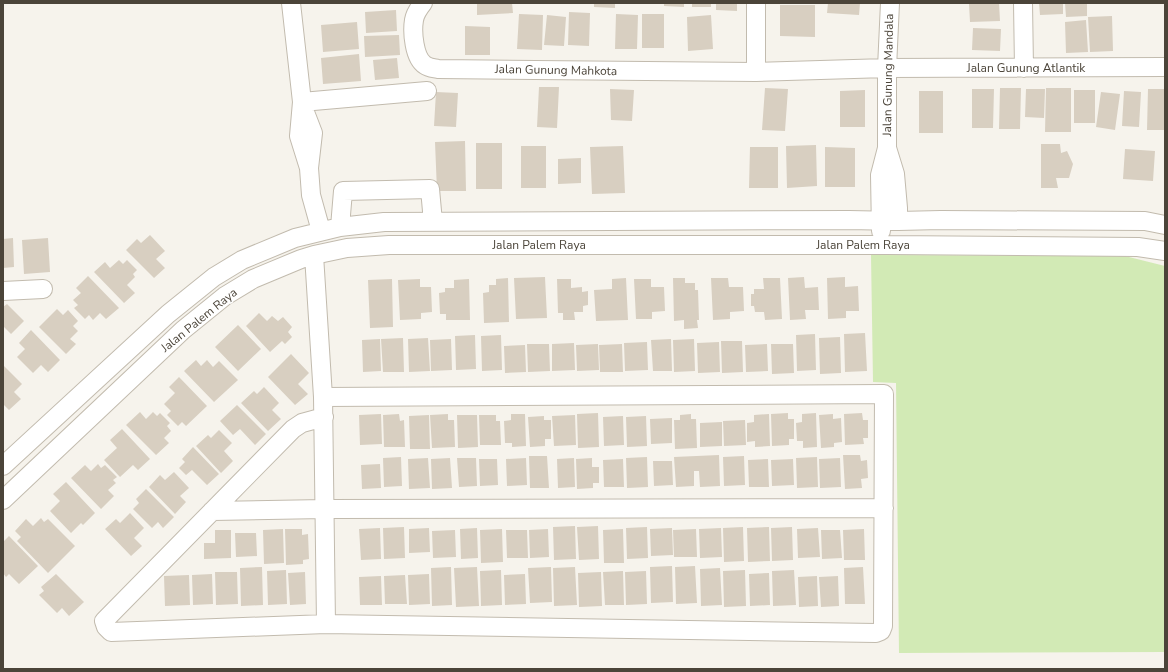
<svg xmlns="http://www.w3.org/2000/svg" width="1168" height="672" font-family="'Nunito Sans',sans-serif">
<style>
.green{fill:#d2eab5}
.building{fill:#d8cfc1}
.lines{fill:none;stroke-linecap:round;stroke-linejoin:round}
.minor-casing{stroke:#c2bbae;stroke-width:20}
.minor{stroke:#fff;stroke-width:18}
.labels{text-anchor:middle;dominant-baseline:central;stroke-width:3;stroke-linejoin:round;paint-order:stroke}
.street-label{font-size:12px;fill:#4b4439;stroke:#fff}
</style>
<rect width="100%" height="100%" fill="#f6f3ec"/>
<path class="green" d="M871,255L1125,256L1165,266V652L899,653L896,383L873,382Z"/>
<path class="building" d="M477,3H512L513,13L477,15Z
M594,3H615V8L594,7Z
M664,3H684V7L664,6Z
M692,3H711V7H692Z
M716,3H737V11L716,10Z
M828,3H860L859,15L827,13Z
M999,3L1000,21L970,22L969,4Z
M1039,3H1063V14L1040,15Z
M1065,3H1087V16L1066,17Z
M780,5H815V37L780,36Z
M396,10L397,31L366,33L365,12Z
M569,12L590,13L589,46L568,45Z
M519,14L543,15L542,50L517,49Z
M616,14L638,15L637,49H615Z
M642,14H664V48H642Z
M547,15L566,17L564,46L544,45Z
M711,15L713,49L688,51L687,17Z
M1112,16L1113,51L1090,52L1088,17Z
M1086,20L1088,52L1066,53L1065,22Z
M357,22L359,49L323,52L321,25Z
M465,26L490,27V55H465Z
M973,28L1001,29L1000,51L972,50Z
M399,35L400,55L365,57L364,36Z
M359,54L361,81L323,84L321,58Z
M397,58L399,78L375,80L373,60Z
M539,87H559L557,128L537,127Z
M765,88L788,89L785,131L762,130Z
M1000,88H1021L1020,129H999Z
M1046,88H1071V132H1045Z
M610,89L634,90L632,121L611,120Z
M972,89H994L993,128H972Z
M1026,89H1045L1044,118L1025,117Z
M1148,89H1165V130H1147Z
M865,90V127H840V91Z
M1074,90H1095V123H1074Z
M919,91H943V133H919Z
M1124,91L1141,92L1139,127L1122,126Z
M436,92L458,93L456,127L434,126Z
M1101,92L1120,94L1115,130L1096,127Z
M465,141L466,191H437L435,142Z
M476,143H502V189H476Z
M1041,144H1060L1061,153L1067,151L1073,164L1069,178H1056L1058,188H1041Z
M816,145L817,186L787,188L786,146Z
M521,146H546V188H521Z
M623,146L625,193L592,194L590,147Z
M750,147H778V188H749Z
M825,147L855,148V187H825Z
M1125,149L1155,151L1153,181L1123,179Z
M581,158V183L558,184V159Z
M150,235L165,251L156,259L165,268L154,278L126,250L137,239L141,243Z
M13,238L14,267L3,268V239Z
M48,238L50,272L24,274L22,240Z
M119,260L123,264L127,260L137,270L133,274L135,277L127,285L135,293L124,303L94,272L105,262L110,268Z
M88,276L119,308L106,319L100,313L93,320L89,315L85,319L74,308L78,305L73,300L81,293L76,288Z
M545,277L547,318L516,319L514,278Z
M804,277L805,288L818,287L819,310H805L806,319L790,320L788,278Z
M845,277V287L858,286L859,311H846V318L828,319L827,278Z
M508,278L509,322L484,323L483,293L489,292V285H496V279Z
M626,278L628,320L596,321L594,290L612,289V279Z
M673,278H685V283H695V290H698L699,320H697L698,328L684,329V320L674,321Z
M711,278H728L729,287H743L744,311L730,312V319L713,320Z
M763,278H780L782,319L765,320L764,312H755L754,306H751V294H754V289H764Z
M392,279L393,327L370,328L368,280Z
M420,279V287H431L432,312L421,313V319L400,320L398,280Z
M469,279L470,320H446V314H440L439,293L445,292V288H454V280Z
M557,279H571V288L582,287V292L588,291V305L583,306V312H574L575,320H563V313H558Z
M634,279H651V287H664L665,311L652,312V319H636Z
M7,304L24,321L11,334L3,326V307Z
M57,309L63,315L68,310L78,321L73,326L78,331L70,339L76,344L66,354L39,327Z
M259,313L267,321L272,316L278,321L283,317L292,327L288,332L292,337L285,344L282,341L270,352L246,326Z
M238,325L261,349L238,371L215,347Z
M31,330L60,360L48,372L41,365L33,373L17,357L25,349L19,343Z
M865,333L867,371L845,372L844,334Z
M815,334L816,370L797,371L796,335Z
M475,335L476,369L456,370L455,336Z
M501,335L502,370L482,371L481,336Z
M840,337L841,373L820,374L819,338Z
M403,338L404,372H383L381,339Z
M428,338L430,371L409,372L408,339Z
M380,339L381,371L363,372L362,340Z
M451,339L452,370L431,371L430,340Z
M671,339L672,371H653L651,340Z
M694,339L695,371L674,372L673,340Z
M721,341H742L743,372L722,373Z
M647,342L648,370L625,371L624,343Z
M719,342L720,372L698,373L697,343Z
M574,343L575,370L552,371V344Z
M527,344H549L550,371L528,372Z
M598,344L599,370L577,371L576,345Z
M622,344L623,372H600L599,345Z
M767,344L768,371L746,372L745,345Z
M771,344H793L794,373L772,374Z
M525,345L526,372L505,373L504,346Z
M291,354L309,373L298,384L308,394L295,405L268,377Z
M196,360L201,366L207,360L213,367L219,361L238,380L214,402L184,371Z
M3,365L22,384L14,392L21,399L9,410L3,404Z
M179,377L207,406L186,426L182,422L178,426L167,415L171,411L164,404L175,393L169,387Z
M264,387L279,403L272,410L281,419L268,431L241,403L254,391L257,394Z
M237,405L266,434L255,445L240,429L233,435L220,421Z
M140,412L146,419L153,412L157,416L160,413L170,423L167,426L171,431L164,438L169,443L156,455L126,425Z
M598,413L599,447L578,448L577,414Z
M788,413V419H794V439H789V445L772,446L771,414Z
M816,413L817,447L803,448V441H797L796,423L802,422V414Z
M862,413L863,420H868V438H863L864,444L845,445L844,414Z
M381,414L382,444L360,445L359,415Z
M399,414L400,421L404,420L405,447H384L383,415Z
M448,414V420H454L455,447L432,448L430,415Z
M511,414H525L526,446L512,447V443H505L504,421L511,420Z
M691,414V419H696L697,448L675,449L674,420H680V415Z
M769,414L770,446L755,447V441L747,442V423L754,422V415Z
M833,414V419L841,418L842,442L834,443V447L821,448L819,415Z
M429,415L430,449H410L409,416Z
M457,415H477L478,447L458,448Z
M479,415H496V421H500L501,445H480Z
M575,415L576,445L554,446L552,416Z
M544,416V420H551V439H545V446L530,447L528,417Z
M623,416L624,445L604,446L603,417Z
M646,416L647,446L627,447L626,417Z
M672,418V443L651,444L650,419Z
M745,420L746,445L724,446L723,421Z
M722,422V446L700,447V423Z
M122,429L150,459L138,470L133,465L120,477L104,460L117,448L110,440Z
M219,430L232,443L224,451L233,461L221,473L196,446L208,435L211,438Z
M193,447L219,474L207,485L192,470L186,475L179,468L185,462L182,459Z
M719,455L720,486L700,487L699,471H694V486L676,487L674,457Z
M843,455H860L861,461L867,460L868,478L861,479L862,488L845,489Z
M529,456H547L549,488H530Z
M744,456L745,485L724,486L723,457Z
M401,457L402,486L384,487L383,458Z
M647,457L648,487L627,488L626,458Z
M817,457L818,487L797,488L796,458Z
M428,458L430,488L409,489L408,459Z
M450,458L452,488L432,489L431,459Z
M457,458H476L477,486L459,487Z
M526,458L527,485L507,486L506,459Z
M574,458L575,487L558,488L557,459Z
M592,458V467H599V483H593V488L577,489L576,459Z
M840,458L841,487L820,488L819,459Z
M479,459H497L498,485L480,486Z
M623,459L624,487H604L603,460Z
M768,459L769,487H749L748,460Z
M793,459L794,485L772,486L771,460Z
M653,461H672L673,485L654,486Z
M98,464L101,468L105,465L117,477L113,480L116,483L108,490L114,496L101,509L71,478L85,465L91,471Z
M380,464L381,488L362,489L361,465Z
M174,472L189,488L180,496L186,502L175,514L149,487L160,475L165,480Z
M66,482L95,513L83,525L81,523L71,533L50,511L60,501L53,494Z
M146,489L174,517L163,528L158,522L152,528L133,509L139,503L136,499Z
M130,513L144,528L134,538L142,546L131,556L105,529L116,519L120,523Z
M41,518L44,522L48,519L75,546L48,573L17,541L21,537L15,531L26,519L33,526Z
M575,526L576,559L554,560L553,527Z
M598,526L599,559L579,560L577,527Z
M404,527L405,558L384,559L383,528Z
M647,527L648,558L627,559L626,528Z
M743,527L744,561L724,562L723,528Z
M769,527L770,561L748,562L747,528Z
M792,527L793,560L772,561L771,528Z
M380,528L381,559L361,560L359,529Z
M429,528L430,552L409,553V529Z
M477,528L478,558L461,559L460,529Z
M672,528L673,555L651,556L650,529Z
M721,528L722,557L700,558L699,529Z
M818,528L820,557L798,558L797,529Z
M283,529L284,563L264,564L263,530Z
M285,529H302V535L308,534L309,559L303,560V564L286,565Z
M502,529L503,562L481,563L480,530Z
M548,529L549,557L530,558L529,530Z
M623,529L624,563H604L603,530Z
M696,529L697,557H674L673,530Z
M864,529L865,560H844L843,530Z
M215,530H231V558L204,559V543H215Z
M455,530L456,557L433,558L432,531Z
M506,530H527L528,558H507Z
M821,530H840L842,558L822,559Z
M235,533H256L257,556L236,557Z
M9,536L38,566L19,584L9,574L6,577L3,573V553L4,552L3,542Z
M672,566L673,602L651,603L650,567Z
M695,566L697,603L676,604L675,567Z
M262,567L263,605L241,606L240,568Z
M451,567L452,605L432,606L431,568Z
M477,567L479,606L456,607L454,568Z
M551,567L552,602L530,603L528,568Z
M575,567L577,605L554,606L553,568Z
M863,567L865,604H845L844,568Z
M720,568L722,605L701,606L700,569Z
M286,570L287,604L268,605L267,571Z
M501,570L502,605L481,606L480,571Z
M745,570L746,606L724,607L723,571Z
M794,570L796,605L773,606L772,571Z
M623,571L624,605H605L603,572Z
M646,571L647,604L626,605L625,572Z
M215,572H237L238,604L216,605Z
M305,572L306,604L290,605L288,573Z
M601,572L602,606L579,607L578,573Z
M769,573L770,605L750,606L749,574Z
M56,574L84,602L69,616L62,608L57,613L39,595L44,591L41,587Z
M212,574L213,604L193,605L192,575Z
M429,574L430,604L409,605L408,575Z
M525,574L526,604L505,605L504,575Z
M189,575L190,605L165,606L164,576Z
M405,575L407,604H385L384,576Z
M381,576L382,605H360L359,577Z
M817,576L818,606L799,607L798,577Z
M838,576L839,606L821,607L819,577Z"/>
<g class="lines">
<g class="minor-casing">
<path id="minor" d="M291,3L302,102L299,136L309,168
M423,3C419,8 415,14 414,20C412,32 414,58 425,65C429,68 433,68 438,69L756,72L887,68L1165,67
M1023,3L1024,68
M756,72V3
M302,102L427,91
M303,107L313,133L309,168L311,195L321,231
M887,148L895,174L898,208V221
M340,227L343,191L430,189L433,222
M881,231L880,175L887,148V68L890,3
M314,255L323,397L326,624L876,633L881,631L883,626L884,394L323,397
M3,291L43,289
M324,417L302,423L293,429L104,621L106,627L111,632L326,624
M3,466L168,314L214,277L242,260L295,238L340,227L384,222L849,220L898,221L941,220L1145,221L1165,225
M3,500L183,330L225,296L253,279L301,259L314,255L347,248L389,245H887L1138,247L1165,251
M212,511L324,509L884,508"/>
</g>
<use href="#minor" class="minor"/>
</g>
<g class="labels">
<g class="street-label">
<text x="1026" y="68">Jalan Gunung Atlantik</text>
<text transform="translate(556 70) rotate(1)">Jalan Gunung Mahkota</text>
<text transform="translate(888 75) rotate(-89)">Jalan Gunung Mandala</text>
<text x="539" y="245">Jalan Palem Raya</text>
<text x="863" y="245">Jalan Palem Raya</text>
<text transform="translate(199 320) rotate(-39)">Jalan Palem Raya</text>
</g>
</g>
<rect width="1168" height="672" fill="none" stroke="#4b4439" stroke-width="8"/>
</svg>
